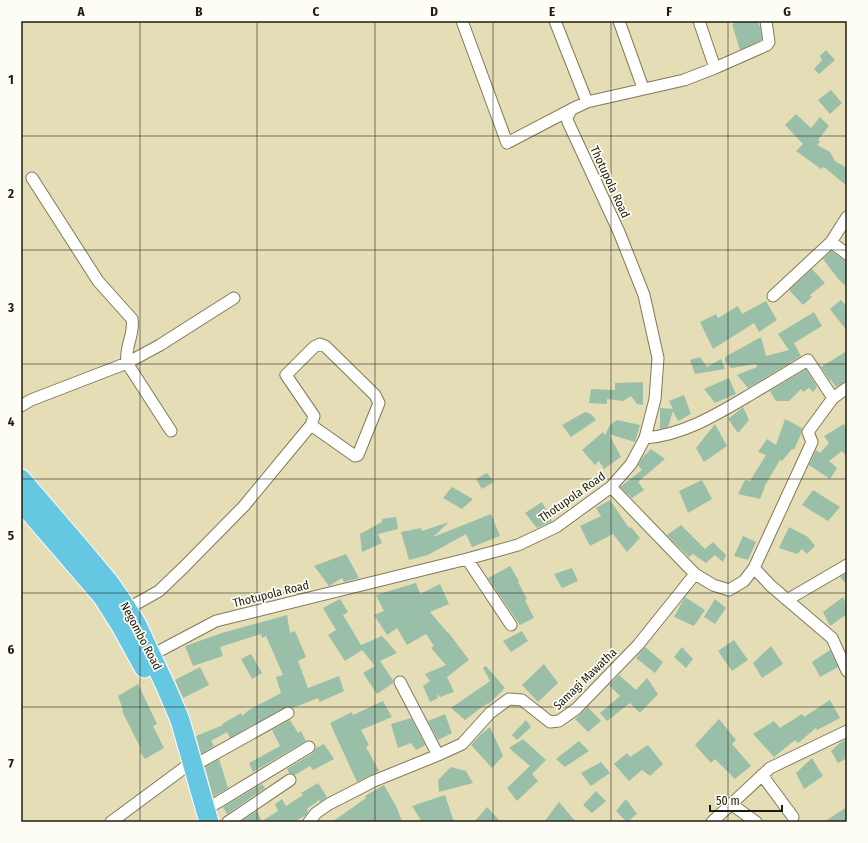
<svg xmlns="http://www.w3.org/2000/svg" width="868" height="843" font-family="'Fira Sans Condensed',sans-serif">
<style>
.building{fill:#9abfa9}
.lines{fill:none;stroke-linecap:round;stroke-linejoin:round}
.street-casing{stroke:#817a57;stroke-width:13}
.highway-casing{stroke:#fff;stroke-width:21}
.street{stroke:#fff;stroke-width:11}
.highway{stroke:#66c7e2;stroke-width:19}
.grid{fill:none;stroke:#1f1c0e;stroke-width:1;stroke-opacity:0.55}
.labels{text-anchor:middle;dominant-baseline:central;stroke-width:3.5;stroke-linejoin:round;paint-order:stroke}
.street-label{font-size:12px;fill:#1f1c0e;stroke:#fefdf5}
.neatline{fill:none;stroke:#1f1c0e;stroke-width:1.5}
.grid-label{font-size:13px;text-anchor:middle;font-weight:bold;fill:#1f1c0e}
</style>
<rect width="100%" height="100%" fill="#e4ddb6"/>
<path class="building" d="M740,21H757L760,27L762,40L740,50L732,24Z
M826,50L835,60L819,74L814,69L822,60L820,56Z
M831,90L842,103L830,114L818,100Z
M796,114L811,128L820,117L829,126L818,140L820,142L817,145L830,152L835,161L847,168V186L824,167L821,169L796,151L803,144L785,125Z
M831,251L847,262V287L839,280L823,259Z
M812,269L825,283L810,295L812,297L803,305L789,290Z
M841,300L847,307V331L830,309Z
M766,301L777,320L759,332L754,323L713,349L700,322L716,314L718,318L738,306L742,314Z
M814,312L822,326L794,343L801,356L748,388L737,375L757,367L756,364L731,368L725,361V357L761,337L766,356L789,350L778,334Z
M847,351V381L836,387L831,380H830L821,367Z
M700,357L707,367L721,359L725,369L695,374L690,360Z
M806,369L817,387L813,392L809,388L803,392L801,389L789,401H776L770,391Z
M729,378L736,394L715,403L704,389Z
M643,382V405L637,404L631,396L623,401L607,399V404L589,403L591,389L615,390V383Z
M684,395L691,414L678,421L673,411L668,427L660,429V408L673,409L669,401Z
M743,407L749,420L738,433L728,419Z
M585,412L591,414L596,420L571,437L562,425Z
M785,419L802,428L801,434L794,450L792,449L782,461L780,460L764,487H765L760,499L738,494L745,480L750,481L766,455L758,452L767,439L776,445Z
M617,420L640,425L635,442L609,434L621,457L604,469L599,461L595,465L582,450L603,432L605,435L610,425Z
M715,424L727,446L704,462L696,448Z
M844,424L847,429V457L842,451L829,461L837,468L830,479L809,465L816,450L820,453L829,443L824,436Z
M651,449L665,459L638,482L644,490L632,498L620,487L642,470L638,465L642,458Z
M487,473L494,482L482,489L476,479Z
M702,480L712,499L688,513L679,491Z
M452,487L473,499L462,509L443,498Z
M813,490L840,507L828,521L802,505Z
M610,500L629,528L631,527L640,538L627,552L613,534L590,546L580,526L601,516L596,508Z
M542,502L552,521L537,528L525,513Z
M491,514L500,536L472,547L466,534L428,555L409,560L401,532L421,528L422,531L449,522L433,537Z
M396,517L398,529L378,534L382,543L362,552L360,534L382,522V519Z
M681,525L705,549L713,542L726,555L723,562L715,555L706,563L693,554L689,557L667,535Z
M789,527L808,537L815,546L807,554L802,549L797,554L779,548Z
M743,536L756,542L748,560L734,556Z
M346,554L359,578L344,582L342,578L329,586L314,566Z
M510,566L519,581L518,582L527,599L525,600L534,618L520,625L488,578Z
M572,568L578,581L562,588L554,574Z
M847,573V585L840,577Z
M416,583L420,594L440,584L449,604L430,612L448,633V632L469,660L447,677L454,692L440,697L437,694L438,698L430,702L423,686L430,681L425,674L446,665L431,648L434,646L426,634L407,645L397,628L387,635L374,615L384,611L376,595Z
M685,597L705,610L694,626L674,617Z
M843,597L847,606V614L830,626L823,612Z
M340,599L348,612L343,615L361,645L382,636L397,653L380,661L393,680V683L377,694L363,673L375,666L362,650L345,661L328,635L336,630L323,608Z
M715,599L726,608L715,624L704,617Z
M287,615L290,633L295,631L306,657L298,661L308,688L339,676L344,691L320,702L318,698L293,708L288,706L285,707L230,738L227,732L211,741L214,746L201,754L196,736L223,725L222,724L241,713L242,716L249,710L281,693L276,677L283,675L266,636L262,638L261,634L220,647L223,656L193,666L185,646L222,633Z
M522,631L528,641L511,652L503,641Z
M734,640L748,660L732,671L718,651Z
M771,646L783,664L762,678L753,663Z
M645,647L663,662L655,673L636,658Z
M682,647L693,659L686,668L674,657Z
M830,650L838,667L820,677L812,662Z
M251,654L262,673L252,679L241,659Z
M544,664L558,683L538,702L522,685Z
M486,666L505,688L489,704L488,703L483,707L481,705L482,707L465,720L451,708L490,681L483,668Z
M200,667L209,685L183,698L175,680Z
M619,675L636,690L647,678L658,694L640,713L630,703L607,721L600,713L620,696L609,685Z
M138,684L157,724L153,726L164,748L145,759L139,751L141,749L122,711L123,710L118,696Z
M830,700L840,718L817,730L816,728L798,743L795,740L774,757L753,734L774,721L780,728L802,714L804,717Z
M383,701L392,717L361,730L369,745L366,747L379,771L357,782L330,723L352,712L353,715Z
M588,707L601,721L588,732L575,719Z
M445,714L452,733L438,740L428,721Z
M411,718L425,745L416,750L411,743L398,748L391,724Z
M719,719L736,740L732,744L751,766L735,779L715,759L711,763L695,745Z
M290,720L298,733L301,731L306,741L253,772L249,763L280,746L272,730Z
M526,720L531,727L517,740L512,735Z
M490,727L503,756L492,768L471,745L480,735Z
M523,739L546,760L532,774L538,781L517,801L507,788L530,766L509,748Z
M847,739V758L838,763L831,751L841,742Z
M579,741L589,751L565,767L556,759Z
M324,744L334,759L313,770L310,766L295,775L289,773L287,769L313,753L316,748Z
M648,745L663,764L650,776L642,770L629,781L614,764L627,753L630,757Z
M812,758L823,776L804,789L796,773Z
M219,759L228,788L213,797L205,767Z
M601,762L610,773L591,786L581,773Z
M451,767L466,771L473,783L439,792L438,780Z
M318,783L327,797L320,802L319,800L307,809L308,811L306,815L294,822H240L257,811L262,821L278,811L275,804L282,799L286,806L303,795L301,793Z
M262,784L265,788L227,814L223,807Z
M384,785L397,808L402,822H332L366,798L365,796Z
M596,791L606,801L592,813L583,805Z
M445,795L454,822H422L412,806Z
M626,799L637,814L627,822L616,811Z
M559,802L576,822H544Z
M487,807L501,822H474Z
M847,807V822H824Z"/>
<g class="lines">
<g class="street-casing">
<path id="street" d="M462,21L507,143L572,109
M555,21L587,102
M619,21L643,88
M699,21L715,68
M32,178L98,281L132,319C135,334 124,348 127,363L171,431
M831,242L847,254
M773,296L831,242L847,217
M21,406L31,400L127,363L160,345L234,298
M645,438C683,435 716,415 748,396C768,384 788,372 808,360L833,398L847,388
M611,487L695,574L713,585L729,590L744,581L754,568L812,442L808,432L833,398
M467,559L511,625
M754,568L771,586L832,638L847,671
M787,600L847,565
M127,609L159,591L184,567L244,506L311,425L314,416L286,375L314,347L320,344L325,346L375,395L379,403L358,455L355,456L311,425
M146,658L216,621L467,559L518,545L556,527L611,487L631,464L645,438L655,399L658,358L644,295L619,232L568,122L567,117L572,109L587,102L684,80L715,68L767,45L769,42L766,21
M400,682L438,755
M193,766L288,713
M762,775L793,817
M731,804L756,822
M205,810L309,747
M111,822L192,762
M228,822L290,780
M309,822L316,813L329,804L374,781L438,755L462,744L490,713L509,699L522,700L550,722L559,721L576,709L638,645L695,574
M712,822L770,768L847,731"/>
</g>
<g class="highway-casing">
<path id="highway" d="M21,479L82,550L108,581L120,598L136,623L166,687L180,720L209,822
M21,502L102,596L121,626L144,668"/>
</g>
<use href="#street" class="street"/>
<use href="#highway" class="highway"/>
</g>
<path class="grid" d="M140,21V822M257,21V822M375,21V822M493,21V822M611,21V822M728,21V822M21,136H847M21,250H847M21,364H847M21,479H847M21,593H847M21,707H847"/>
<g class="labels">
<g class="street-label">
<text transform="translate(610 182) rotate(65)">Thotupola Road</text>
<text transform="translate(572 497) rotate(-35)">Thotupola Road</text>
<text transform="translate(271 594) rotate(-14)">Thotupola Road</text>
<text transform="translate(141 636) rotate(62)">Negombo Road</text>
<text transform="translate(585 679) rotate(-44)">Samagi Mawatha</text>
</g>
</g>
<rect width="868" height="843" fill="none" stroke="#fefdf5" stroke-width="44"/>
<path d="M710 805v6h72v-6" fill="none" stroke="#1f1c0e" stroke-width="2"/>
<text x="716" y="805" font-size="12" fill="#1f1c0e" stroke="#fefdf5" stroke-width="3" paint-order="stroke">50 m</text>
<rect x="22" y="22" width="824" height="799" class="neatline"/>
<g class="grid-label">
<text x="81" y="16">A</text>
<text x="199" y="16">B</text>
<text x="316" y="16">C</text>
<text x="434" y="16">D</text>
<text x="552" y="16">E</text>
<text x="669" y="16">F</text>
<text x="787" y="16">G</text>
<text x="11" y="84">1</text>
<text x="11" y="198">2</text>
<text x="11" y="312">3</text>
<text x="11" y="426">4</text>
<text x="11" y="540">5</text>
<text x="11" y="654">6</text>
<text x="11" y="768">7</text>
</g>
</svg>
